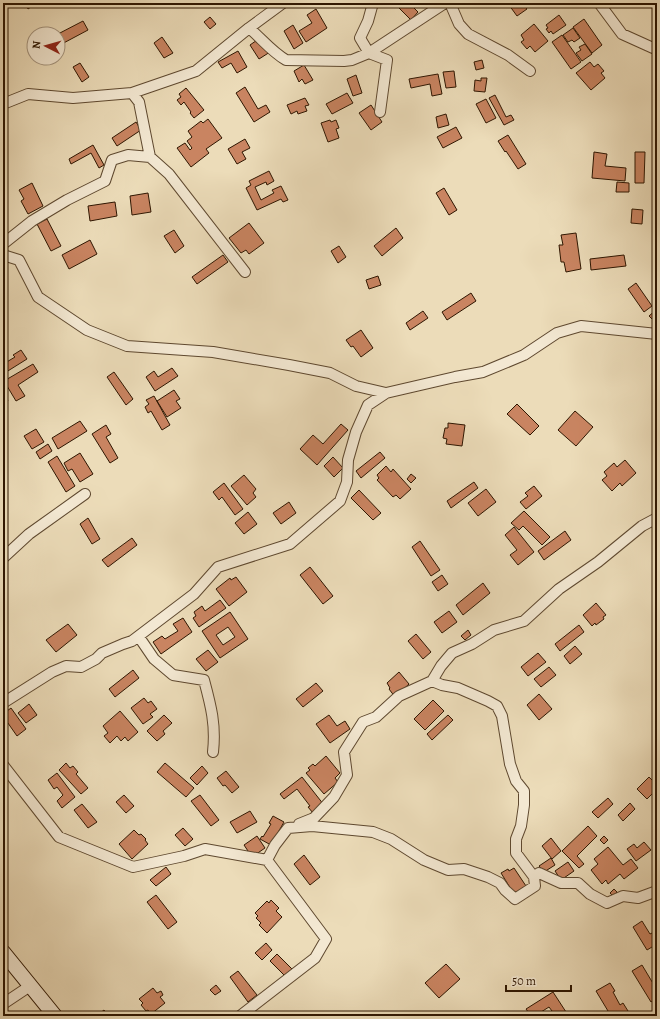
<svg xmlns="http://www.w3.org/2000/svg" width="660" height="1019" font-family="Alegreya,serif">
<style>
.building{fill:#c98461;stroke:#2e1601;fill-rule:evenodd}
.lines{fill:none;stroke-linecap:round;stroke-linejoin:round}
.street-casing{stroke:#5e482f;stroke-width:12}
.secondary-casing{stroke:#2e1601;stroke-width:16}
.street{stroke:#f3e8d2;stroke-width:10}
.secondary{stroke:#f3e8d2;stroke-width:14}
</style>
<rect width="100%" height="100%" fill="#ecdcb9"/>
<filter id="stains"><feTurbulence type="fractalNoise" baseFrequency=".005" numOctaves="4"/><feColorMatrix values="0 0 0 0 .2 0 0 0 0 .09 0 0 0 0 .02 0 0 0 .5 -.17"/></filter>
<radialGradient id="worn" r=".72"><stop offset=".6" stop-color="#630" stop-opacity="0"/><stop offset="1" stop-color="#630" stop-opacity=".3"/></radialGradient>
<path class="building" d="M25,3H34L35,4L28,9Z
M394,3H409L418,12L411,20Z
M512,3H522L527,9L517,16L509,5Z
M316,9L327,28L306,42L299,31L312,23L307,15Z
M559,15L566,25L553,34L551,31L549,33L546,29L548,28L546,25Z
M210,17L216,24L210,29L204,22Z
M584,19L602,45L592,53L573,27Z
M83,21L88,30L58,46V34Z
M534,24L548,41L535,52L530,46L527,49L521,42L524,40L521,35Z
M293,25L303,43L294,49L284,31Z
M573,28L580,38L574,42L572,40L568,42L563,35Z
M562,35L581,62L571,69L552,42Z
M162,37L173,53L164,58L154,43Z
M260,38L270,52L259,59L250,45Z
M585,44L592,54L582,61L576,53L581,50L579,47Z
M238,51L247,67L237,73L231,63L222,68L218,62Z
M482,60L484,68L476,70L474,62Z
M590,62L594,67L598,64L604,71L601,73L605,78L591,90L576,73Z
M80,63L89,77L82,82L73,67Z
M304,65L313,80L305,84L302,79L299,82L294,71Z
M454,71L456,87L446,88L443,72Z
M438,74L442,94L432,96L430,84L411,88L409,79Z
M356,75L362,93L353,96L347,79Z
M481,78H487L485,92L474,91L475,80L481,81Z
M245,87L258,109L266,105L270,112L254,122L236,93Z
M186,88L204,110L194,118L190,113L191,112L184,102L181,105L177,100L181,97L179,94Z
M347,93L353,103L332,114L326,104Z
M495,95L506,117L511,115L514,120L504,125L489,98Z
M305,98L309,105L305,106L307,111L298,114L297,111L291,114L287,105Z
M486,99L496,118L486,123L476,104Z
M371,105L382,122L371,130L359,113Z
M446,114L449,125L438,128L436,117Z
M208,119L222,138L206,149L209,153L191,167L177,148L185,143L190,150L192,148L187,141L192,137L188,131L201,121L203,123Z
M330,120L331,122L336,120L339,128L336,129L339,138L328,142L321,123Z
M136,122L141,130L117,146L112,138Z
M456,127L462,138L443,148L437,137Z
M508,135L526,164L518,169L506,151L505,152L498,141Z
M245,139L250,148L242,152L246,159L237,164L228,149Z
M93,145L104,165L99,168L91,153L71,164L69,159Z
M594,152L607,154L605,166L626,168L625,181L592,178Z
M635,152H645L644,183H635Z
M269,171L274,181L267,185L266,182L255,187L261,200L274,193L272,190L281,186L288,200L283,202L281,199L257,210L246,188L251,185L249,181Z
M617,182L629,183V192H616Z
M32,183L43,206L28,214L21,201L24,199L19,190Z
M444,188L457,210L449,215L436,193Z
M148,193L151,212L132,215L130,196Z
M3,196L7,203L3,205Z
M115,202L117,216L90,221L88,206Z
M632,209L643,210L642,224L631,223Z
M47,219L61,246L51,251L37,224Z
M249,223L264,243L249,254L246,250L241,253L229,238Z
M396,228L403,238L382,256L374,246Z
M174,230L184,246L175,253L164,236Z
M576,233L581,269L566,272L564,262H561L559,245H563L561,235Z
M90,240L97,254L69,269L62,255Z
M339,246L346,257L338,263L331,251Z
M223,255L228,262L197,284L192,277Z
M624,255L626,266L591,270L590,259Z
M378,276L381,285L369,289L366,280Z
M636,283L652,306L644,312L628,289Z
M471,293L476,301L447,320L442,312Z
M657,309V324L649,316Z
M423,311L428,318L410,330L406,323Z
M361,330L373,348L361,357L353,346L351,347L346,340Z
M21,350L27,359L3,374V362L5,363L15,357L13,355Z
M33,364L38,372L18,385L25,396L16,401L4,381Z
M172,368L178,376L155,391L146,377L154,371L158,377Z
M114,372L133,399L126,405L107,377Z
M174,390L180,399L176,401L181,408L167,417L157,401Z
M3,393L8,401L3,404Z
M154,396L170,425L162,430L151,411L148,413L145,407L149,404L146,400Z
M517,404L539,426L530,435L507,414Z
M575,411L593,427L576,446L558,430Z
M80,421L87,431L58,449L52,438Z
M448,423L465,425L462,446L446,444L447,439L443,438L445,428H448Z
M341,424L348,430L317,465L300,449L313,435L323,444Z
M106,425L111,434L106,437L118,458L110,463L92,434Z
M36,429L44,442L32,449L24,436Z
M48,444L52,451L40,459L36,452Z
M380,452L385,458L361,478L356,471Z
M80,453L93,474L80,482L72,469L68,471L64,463Z
M57,456L75,486L66,492L48,462Z
M333,457L343,468L334,477L324,466Z
M625,460L636,473L622,486L620,483L612,491L602,480L607,476L604,472L614,463L617,467Z
M386,466L391,472L393,469L411,489L400,499L396,495L393,497L377,480L379,478L377,475Z
M411,474L416,478L411,483L407,479Z
M244,475L256,489L253,493L256,497L247,505L231,486Z
M474,482L478,488L451,508L447,501Z
M224,483L243,509L235,515L222,497L219,500L213,492Z
M534,486L542,496L526,509L520,502L528,496L525,493Z
M486,489L496,502L478,516L468,503Z
M359,490L381,513L373,520L351,498Z
M289,502L296,513L281,524L273,513Z
M524,511L550,537L542,545L523,526L519,530L511,523Z
M248,512L257,524L244,534L235,523Z
M88,518L100,539L92,544L80,524Z
M514,527L534,552L518,565L510,555L517,550L505,535Z
M565,531L571,540L544,560L538,551Z
M132,538L137,545L108,567L102,560Z
M420,541L440,570L431,576L412,547Z
M310,567L333,596L323,604L300,575Z
M442,575L448,584L438,591L432,582Z
M236,577L247,592L229,606L216,589L230,578L231,580Z
M483,583L490,593L463,615L456,605Z
M220,600L226,608L199,627L193,618L196,616L194,612L202,606L205,611Z
M596,603L606,615L603,617L604,619L596,625L595,623L592,626L583,615Z
M449,611L457,622L442,633L434,622Z
M230,612L248,639L220,658L202,631ZM228,627L235,637L223,645L216,635Z
M183,618L192,632L161,654L153,642L162,636L165,639L178,631L173,624Z
M68,624L77,635L56,652L46,640Z
M579,625L584,632L560,651L555,644Z
M468,630L471,635L465,640L461,636Z
M416,634L431,652L423,659L408,641Z
M575,646L582,654L570,664L564,656Z
M208,650L218,662L206,671L196,659Z
M538,653L546,662L528,676L521,667Z
M549,667L556,675L541,687L534,679Z
M133,670L139,678L115,697L109,689Z
M399,672L409,684L395,697L389,689L390,688L387,683Z
M316,683L323,691L303,707L296,699Z
M539,694L552,709L539,720L527,705Z
M144,698L148,703L151,701L157,709L150,714L153,717L143,724L131,708Z
M433,700L444,711L425,730L414,719Z
M29,704L37,715L26,723L18,713Z
M11,708L26,729L17,736L3,716V714Z
M120,711L138,732L128,741L125,737L121,741L117,736L110,743L104,736L108,733L103,726Z
M164,715L172,723L163,731L165,734L157,741L147,731Z
M329,715L337,726L345,721L350,729L330,743L316,724Z
M448,715L453,720L432,740L427,734Z
M326,756L340,773L335,778L338,782L324,794L306,773L310,770L308,768L313,764L315,766Z
M66,763L70,768L73,766L78,772L76,774L88,788L81,794L59,770Z
M165,763L194,788L186,797L157,772Z
M202,766L208,773L197,785L190,778Z
M226,771L239,787L232,793L225,785L223,786L217,778Z
M57,773L75,797L62,808L57,801L63,795L57,787L54,789L48,780Z
M302,777L324,805L313,813L308,807L310,806L297,789L284,799L280,794Z
M649,777L657,785V789L647,799L637,789Z
M124,795L134,806L126,813L116,802Z
M200,795L219,820L211,826L191,801Z
M608,798L613,804L598,818L592,812Z
M630,803L635,809L623,821L618,815Z
M82,804L97,822L88,828L74,810Z
M250,811L257,822L237,833L230,822Z
M273,816L284,822L271,845L260,839L262,836L263,837L271,824L269,823Z
M588,826L597,836L577,856L584,864L579,868L562,851Z
M183,828L193,839L185,846L175,835Z
M134,830L139,835L141,834L146,839L145,840L148,844L132,859L119,844Z
M257,836L265,848L252,857L244,845Z
M604,836L608,840L604,844L600,840Z
M551,838L561,851L552,859L542,846Z
M644,842L651,850L636,861L627,849L634,844L637,848Z
M608,847L623,865L631,859L638,868L624,879L620,874L608,884L606,880L602,884L591,870L598,864L594,859Z
M304,855L320,877L310,885L294,864Z
M551,858L555,865L544,872L539,866Z
M568,862L574,871L561,880L555,871Z
M166,867L171,874L156,886L150,880Z
M514,868L526,886L514,894L501,873L508,869L509,871Z
M614,889L617,892L613,896L610,893Z
M156,895L177,922L168,929L147,902Z
M271,900L279,908L276,911L282,917L267,933L259,925L261,923L256,918L258,916L255,913L267,901L269,903Z
M642,921L650,934L652,933L657,942V944L647,950L633,927Z
M266,943L272,950L262,960L255,953Z
M277,954L292,969L285,976L270,961Z
M446,964L460,979L439,998L425,983Z
M642,965L657,990V998L651,1002L632,971Z
M238,971L257,995L248,1002L230,977Z
M610,983L615,991L613,992L620,1005L623,1003L628,1011L619,1016H611L596,991Z
M216,985L221,991L215,995L210,990Z
M153,988L157,993L161,991L163,995L160,997L165,1003L151,1014L148,1010L146,1011L141,1005L143,1003L139,999Z
M553,992L568,1015L544,1016L552,1011L549,1007L541,1012L543,1016H531L526,1009Z
M104,1010L109,1016H96Z
M23,1011L26,1016H18Z"/>
<g class="lines">
<g class="street-casing">
<path id="street" d="M373,3L368,21L360,38L369,53L387,60L380,112
M450,3L459,24L468,34L508,55L530,71
M599,3L622,34L653,48L657,46
M249,28C261,38 272,52 286,60L344,61L352,60L369,53L445,3
M132,93L139,102L150,157L169,174L245,272
M3,104L28,94L73,98L132,93L196,71L249,28L283,3
M3,244L32,221L67,200L105,181L112,160L128,155L150,157
M3,255L19,260L38,297L87,330L127,346L213,352L289,365L330,373L356,386L386,393
M3,558L29,534L85,494
M139,637L154,659L173,675L204,680C211,706 216,725 213,752
M432,681L442,685L458,688L488,701L497,706L502,716L510,764L516,781L524,791V805L521,826L516,839V853L534,877
M3,703L52,672L66,666L81,667L96,659L102,653L123,644L132,641L194,594L218,567L290,544L340,501L347,482L348,460L356,432L368,405L386,393L455,377L483,372L524,355L557,333L581,326L657,334
M3,765L59,837L133,867L184,856L205,849L267,860L275,845L288,828L312,826L373,832L391,839L424,860L448,870L464,869L488,877L500,883L505,890L515,899L535,886L534,877L539,873L561,883H578L590,894L607,903L623,896L638,898L657,891
M299,824L314,818L334,797L347,775L344,752L363,722L376,717L399,696L432,681L441,666L452,653L472,644L494,630L524,621L559,589L598,562L642,526L657,518
M3,1004L30,986
M240,1016L315,958L326,939L267,860"/>
</g>
<g class="secondary-casing">
<path id="secondary" d="M3,952L55,1016"/>
</g>
<use href="#street" class="street"/>
<use href="#secondary" class="secondary"/>
</g>
<rect width="660" height="1019" fill="none" stroke="#ecdcb9" stroke-width="16"/>
<rect x="4" y="4" width="652" height="1011" fill="none" stroke="#2e1601" stroke-width="2"/>
<rect x="8" y="8" width="644" height="1003" fill="none" stroke="#2e1601"/>
<g transform="translate(46 46) rotate(276)"><circle r="19" fill="#f3e8d2" stroke="#a4947e"/>
<path d="M0-3L7 15L0 10L-7 15Z" fill="#8f2418"/>
<text y="-6" font-size="11" font-weight="bold" text-anchor="middle" fill="#2e1601">N</text>
</g>
<path d="M506 985v6h65v-6" fill="none" stroke="#2e1601" stroke-width="2"/>
<text x="512" y="985" font-size="12" fill="#2e1601" stroke="#f3e8d2" stroke-width="3" paint-order="stroke">50 m</text>
<rect width="100%" height="100%" filter="url(#stains)"/>
<rect width="100%" height="100%" fill="url(#worn)"/>
</svg>
